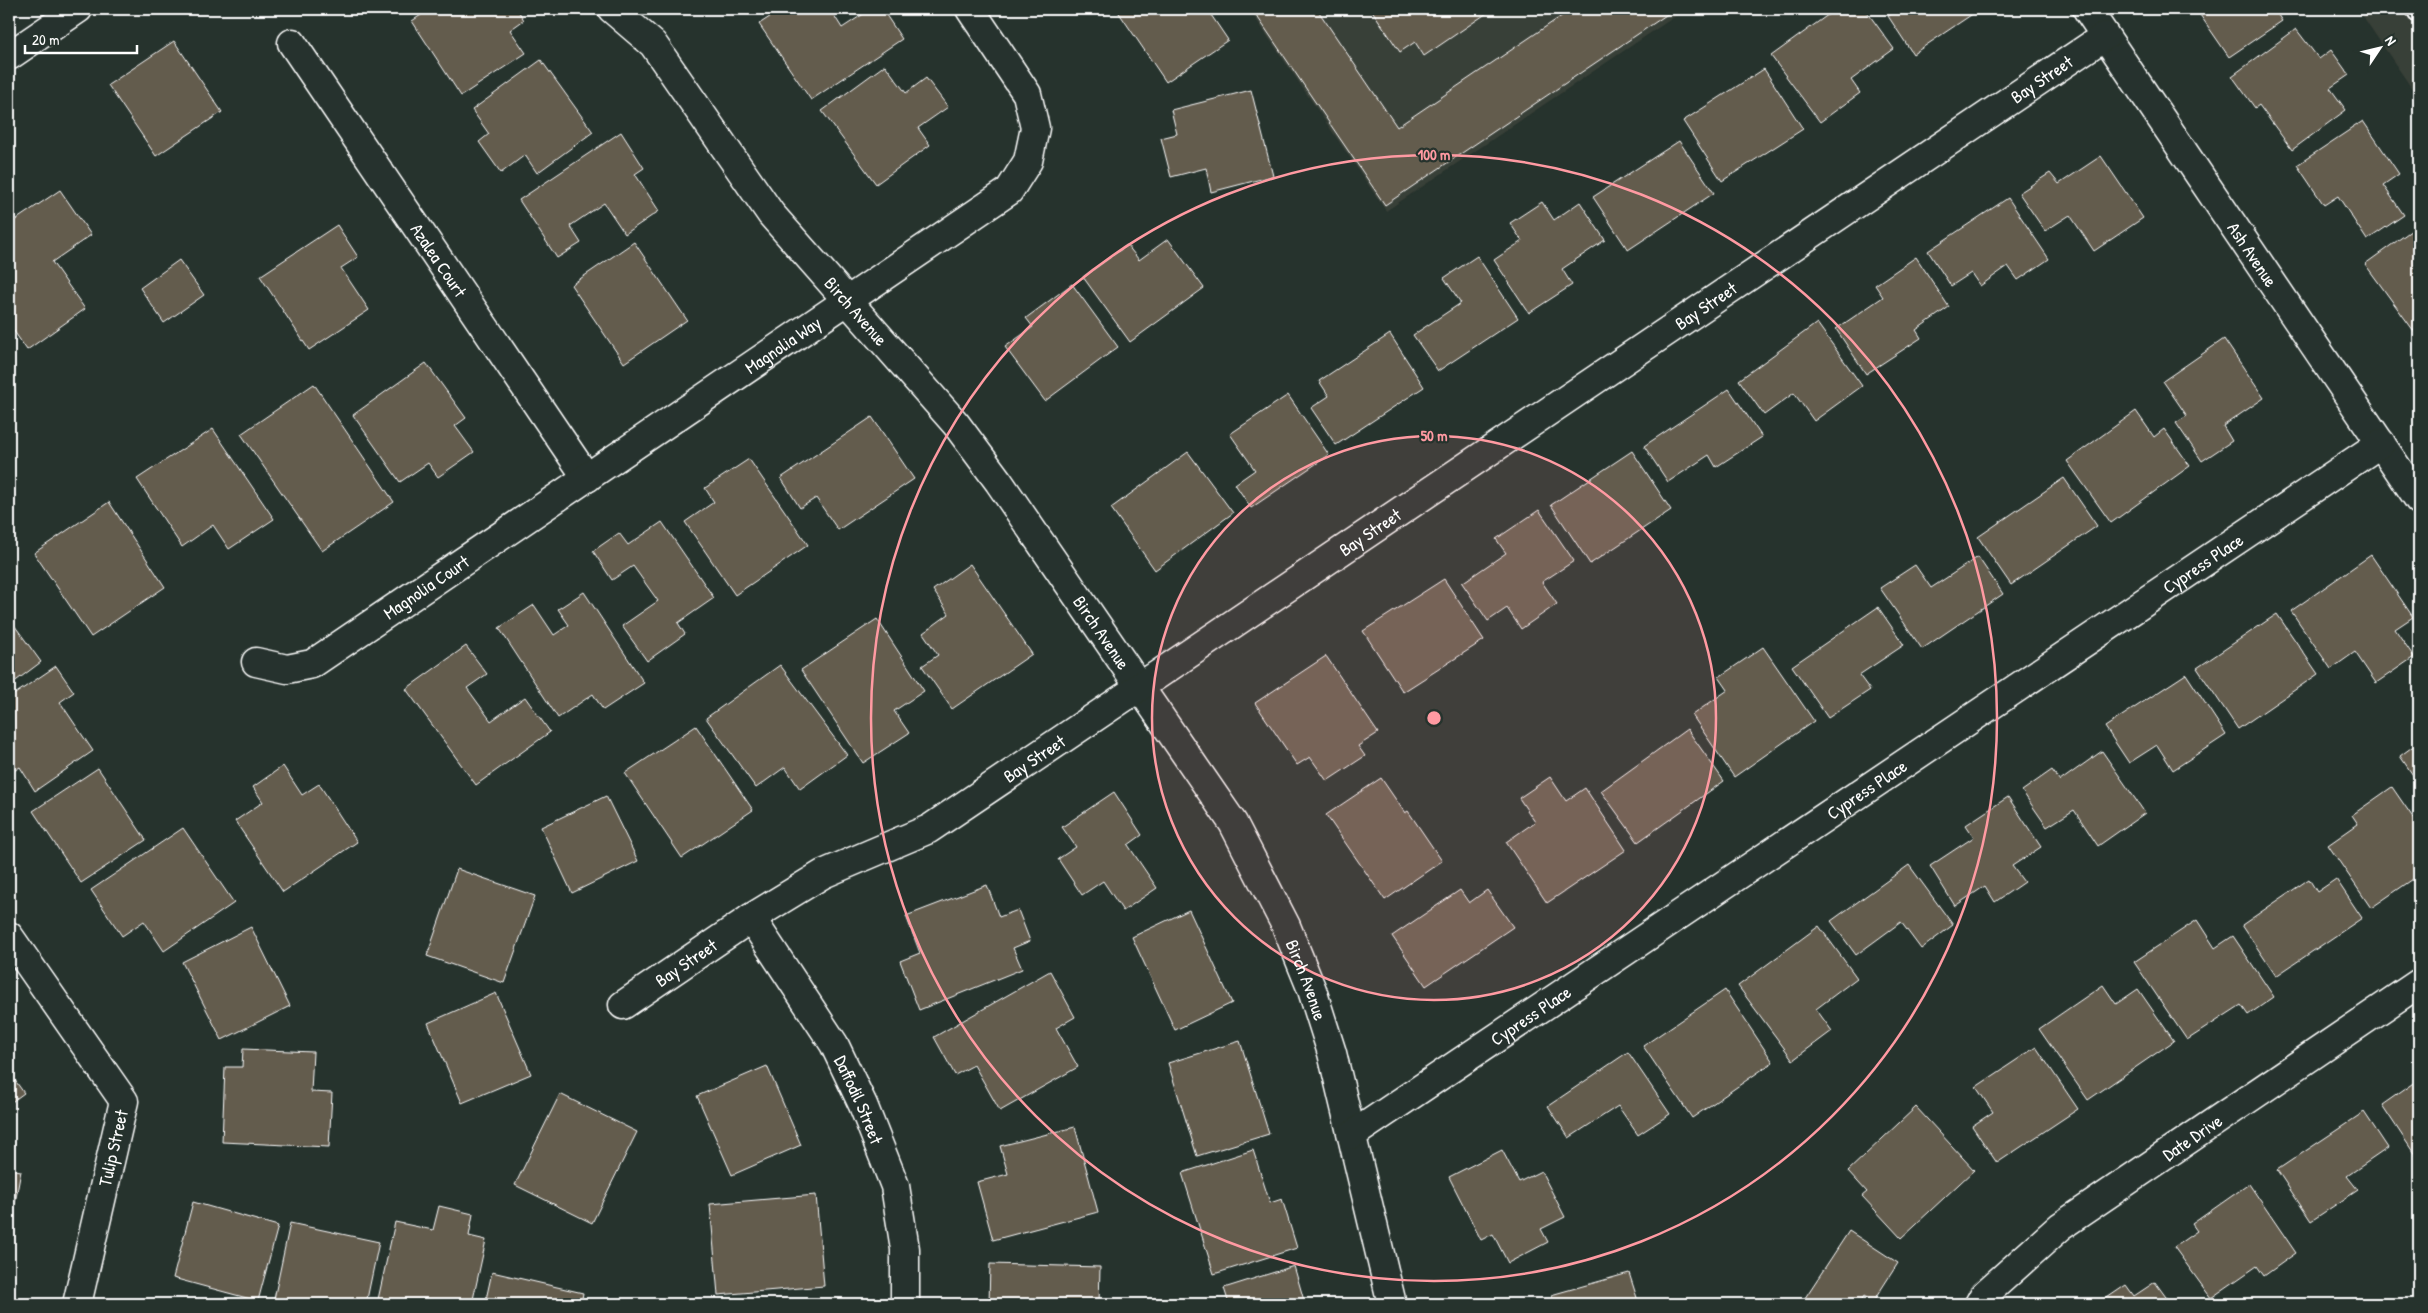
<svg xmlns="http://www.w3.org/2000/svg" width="2428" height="1313" font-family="'Patrick Hand',sans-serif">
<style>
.built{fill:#393f37}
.building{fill:#645b4e;stroke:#fff}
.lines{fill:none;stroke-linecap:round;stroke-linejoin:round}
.lane-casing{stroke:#fff;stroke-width:24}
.street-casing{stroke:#fff;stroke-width:31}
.secondary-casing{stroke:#fff;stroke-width:31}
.lane{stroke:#26332d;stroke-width:20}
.street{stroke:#26332d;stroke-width:28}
.secondary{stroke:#26332d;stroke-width:28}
.ring{fill:none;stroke:#ff9aa2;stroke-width:2.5}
.labels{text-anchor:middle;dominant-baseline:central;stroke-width:4.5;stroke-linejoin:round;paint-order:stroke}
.street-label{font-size:18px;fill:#fff;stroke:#26332d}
.centre{fill:#ff9aa2;stroke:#26332d;stroke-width:2.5}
.ring-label{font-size:15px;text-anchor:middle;font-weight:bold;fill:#ff9aa2;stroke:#26332d;stroke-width:4.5;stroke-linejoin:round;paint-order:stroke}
</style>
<rect width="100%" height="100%" fill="#26332d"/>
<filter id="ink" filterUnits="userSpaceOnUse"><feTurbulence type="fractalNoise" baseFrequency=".02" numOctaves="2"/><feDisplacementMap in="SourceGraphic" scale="10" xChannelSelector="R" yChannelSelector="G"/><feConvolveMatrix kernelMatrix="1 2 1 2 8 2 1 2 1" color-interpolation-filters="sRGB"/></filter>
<g filter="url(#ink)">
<path class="built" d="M1249,9H1686L1386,211Z
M2358,9H2419V99Z"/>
<path class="building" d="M430,9H517L524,20L510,30L526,53L461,96L412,21Z
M782,9H838L832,12L842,28L871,9H882L902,39L811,100L759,24Z
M1119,9H1207L1228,40L1166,82L1117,10Z
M1252,9H1317L1397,127L1572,9H1675L1385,205Z
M1371,9H1493L1424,56L1415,42L1400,52Z
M1836,9H1865L1894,49L1851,80L1860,93L1820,122L1771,56Z
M1900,9H1980L1913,54L1888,16Z
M2196,9H2274L2282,21L2229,57Z
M2296,29L2319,59L2331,50L2349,75L2330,88L2346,110L2292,150L2259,105L2255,108L2232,76Z
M174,41L222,112L156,156L108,85Z
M541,60L593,132L537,173L525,155L501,173L479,142L489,134L472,110Z
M885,65L906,93L926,78L948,107L918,128L930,145L876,184L822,111Z
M1764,69L1803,129L1722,181L1683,121Z
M1251,90L1273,176L1211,192L1206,168L1171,177L1161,138L1177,134L1171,110Z
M2363,121L2399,174L2383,185L2404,215L2367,240L2338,196L2324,205L2297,165Z
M621,132L644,168L635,174L659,211L625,234L604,203L570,226L581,243L557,258L519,200Z
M1679,141L1714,193L1628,250L1593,197Z
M2101,156L2143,218L2094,251L2070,215L2045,231L2019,193L2050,173L2059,184Z
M60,190L91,235L52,262L85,309L27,350L9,324V219L11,223Z
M2008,198L2049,259L2018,280L2008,266L1980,286L1971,273L1951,286L1928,251Z
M1542,202L1554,220L1580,202L1605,240L1562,269L1572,285L1529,313L1494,260L1522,241L1510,223Z
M337,225L358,257L341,268L369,310L309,350L260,276Z
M2419,225V338L2365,264Z
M1168,239L1204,288L1130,342L1083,277L1127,245L1139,260Z
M634,242L687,320L624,363L571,285Z
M1477,256L1518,318L1438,371L1413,335L1461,303L1444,278Z
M1916,257L1949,307L1916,330L1921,338L1866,374L1836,329L1883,297L1875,285Z
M179,260L204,295L164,323L140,288Z
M1072,284L1118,347L1045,401L1005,347L1033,327L1026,318Z
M1817,323L1862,386L1814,421L1794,393L1764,415L1739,380Z
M1390,334L1424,387L1336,445L1311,408L1329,396L1319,381Z
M2224,339L2264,398L2223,426L2232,441L2202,461L2176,423L2187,416L2163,381Z
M426,363L466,418L455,426L474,452L438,477L428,463L400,482L353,415Z
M314,384L394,502L322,551L241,434Z
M1729,389L1762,437L1716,467L1709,455L1668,482L1644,446Z
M1288,395L1329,455L1251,508L1235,484L1255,470L1230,434Z
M2136,411L2154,437L2164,429L2190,466L2111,523L2067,461Z
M872,417L914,479L838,530L816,498L800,508L781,478Z
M213,429L274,519L229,549L213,525L182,547L137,479Z
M1632,451L1671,510L1590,564L1551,505Z
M1188,452L1233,513L1155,570L1111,508Z
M749,459L808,545L735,595L685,522L714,502L705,488Z
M2064,478L2097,526L2011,585L1978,537Z
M109,502L165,587L91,637L34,553Z
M1539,510L1574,561L1542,582L1557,604L1521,629L1507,608L1488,621L1462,583L1506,553L1496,539Z
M662,522L714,598L678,623L685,634L647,661L622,626L658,601L633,566L612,580L593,551L619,533L628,545Z
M2371,555L2413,617L2395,629L2414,657L2376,683L2355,652L2331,669L2291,611Z
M1978,557L2003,594L1922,649L1880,588L1915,565L1931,588Z
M970,564L1032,654L952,709L922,666L938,655L923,633L949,614L933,590Z
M1444,579L1484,640L1403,692L1363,631Z
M584,592L644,683L603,710L593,694L558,718L499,628L534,605L554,635L569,625L558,609Z
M1878,607L1904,645L1859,675L1870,690L1828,718L1792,666Z
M2277,614L2318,674L2238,729L2197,668Z
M9,618L41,662L9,686Z
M877,619L924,691L894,711L909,733L863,763L801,670Z
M466,646L487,674L467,688L491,721L525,697L550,732L476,785L406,689Z
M1763,647L1814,721L1734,777L1692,715L1728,690L1719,677Z
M1326,656L1378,733L1358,746L1365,756L1327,781L1310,757L1297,765L1255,703Z
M780,665L847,755L800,789L785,767L756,788L706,718Z
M56,666L74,692L60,702L93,751L35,791L20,767L9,774V698Z
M2186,674L2226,735L2173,770L2157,745L2129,763L2105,727Z
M696,726L753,810L682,858L625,773Z
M1687,729L1724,781L1638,842L1601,791Z
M2419,742V784L2400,756Z
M2102,751L2145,813L2098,846L2074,810L2047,827L2022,791L2052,770L2060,781Z
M283,766L302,795L319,784L357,842L283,892L235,821L263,802L253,787Z
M98,768L146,840L81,883L33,811Z
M1550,777L1566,801L1585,788L1626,850L1547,903L1506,842L1535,822L1519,798Z
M1381,778L1405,813L1408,811L1442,861L1385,900L1326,815Z
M2392,787L2414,819L2419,815V875L2371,908L2328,845L2358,824L2352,815Z
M1114,792L1142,835L1128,845L1157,888L1123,911L1103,881L1082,895L1058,859L1076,847L1062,827Z
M606,796L638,861L572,893L541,827Z
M2008,797L2041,847L2012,866L2024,882L1995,902L1985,886L1955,906L1930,866L1974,837L1966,825Z
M183,828L234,903L164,951L144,921L122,936L91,890Z
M1909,865L1953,925L1921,949L1901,922L1856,955L1831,921Z
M457,869L535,896L504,983L427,956Z
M2309,879L2317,892L2336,879L2362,918L2276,976L2242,925Z
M987,885L999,917L1018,910L1030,941L1013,948L1022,969L919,1010L900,961L920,953L906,916Z
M1460,890L1469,903L1487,890L1513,927L1426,986L1392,936Z
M1189,910L1232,1003L1175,1030L1132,937Z
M2197,920L2215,948L2233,936L2274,997L2248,1015L2241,1005L2187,1040L2134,962Z
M1819,926L1857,978L1816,1009L1832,1031L1793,1060L1738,986Z
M251,927L290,1006L222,1040L182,962Z
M1050,971L1075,1017L1056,1028L1078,1067L1000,1111L974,1065L955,1075L934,1037Z
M2103,985L2116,1004L2138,989L2174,1041L2088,1100L2039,1029Z
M1725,990L1773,1062L1692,1118L1643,1046Z
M496,993L531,1074L462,1103L428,1023Z
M1240,1041L1269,1134L1197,1156L1168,1063Z
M2036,1047L2078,1109L1997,1163L1972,1126L1993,1112L1976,1087Z
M243,1049L313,1052L311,1092L332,1093L329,1147L222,1142L225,1067H242Z
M1628,1052L1670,1114L1638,1135L1618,1106L1569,1138L1548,1106Z
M767,1066L801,1145L732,1175L697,1096Z
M9,1072L24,1093L9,1104Z
M2419,1079V1161L2382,1105Z
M560,1094L637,1132L592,1223L515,1185Z
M1916,1107L1974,1170L1901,1238L1862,1196L1867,1192L1848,1171Z
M2364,1112L2388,1148L2347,1176L2358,1190L2311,1221L2277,1170Z
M1075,1127L1098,1212L993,1240L977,1182L1008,1174L1000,1146Z
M1253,1150L1270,1203L1282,1199L1297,1248L1214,1274L1182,1173Z
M1502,1150L1519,1182L1541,1171L1565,1217L1541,1229L1548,1242L1508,1263L1493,1234L1481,1240L1449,1177Z
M9,1169L21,1171L9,1235Z
M2249,1184L2296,1253L2264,1276L2257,1266L2211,1298L2174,1247L2197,1231L2192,1224Z
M816,1195L824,1286L718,1295L710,1204Z
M193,1202L278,1226L258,1301L173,1278Z
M439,1206L473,1214L469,1236L486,1240L472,1304H377L395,1222L433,1230Z
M290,1223L379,1242L366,1304H273Z
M1849,1231L1898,1263L1873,1302L1864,1296L1859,1304H1801Z
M990,1264L1100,1267L1099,1304H989Z
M1294,1266L1305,1304H1229L1224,1288Z
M492,1272L583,1293L581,1304H485Z
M1629,1273L1639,1304H1554L1551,1295Z
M2155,1282L2171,1304H2098L2126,1285L2134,1296Z"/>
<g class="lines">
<g class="lane-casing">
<path id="lane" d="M2417,9L2419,12"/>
</g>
<g class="street-casing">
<g id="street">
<path id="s1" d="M612,9L653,44L771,214L956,424L999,482L1233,823L1286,926L1312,990L1332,1053L1392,1304"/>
<path id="s2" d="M2087,9L2419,500"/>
<path id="s3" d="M292,43L587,478"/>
<path id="s4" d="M256,662L287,669L312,664L1009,191L1028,161L1035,128L1027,94L970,9"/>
<path id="s5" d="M751,918L834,1044L863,1105L895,1186L905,1249V1304"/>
<path d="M9,936L124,1101L77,1304"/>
<path id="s6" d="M623,1005L751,918L823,874L929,829L2105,36"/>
<path id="s7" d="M1352,1135L2381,443"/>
<path id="s8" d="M1979,1304L1984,1295L2061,1226L2419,983"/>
</g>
</g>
<g class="secondary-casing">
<path id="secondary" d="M9,56L78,9"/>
</g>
<use href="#lane" class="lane"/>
<use href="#street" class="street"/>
<use href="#secondary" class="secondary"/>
</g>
</g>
<circle cx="1434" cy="718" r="282" fill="#ff9aa2" fill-opacity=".12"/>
<g class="ring">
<circle cx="1434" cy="718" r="282"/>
<circle cx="1434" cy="718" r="563"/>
</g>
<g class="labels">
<g class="street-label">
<text stroke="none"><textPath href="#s6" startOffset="1696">Bay Street</textPath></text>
<text stroke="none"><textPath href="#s2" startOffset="296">Ash Avenue</textPath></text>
<text stroke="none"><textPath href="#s3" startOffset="262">Azalea Court</textPath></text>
<text stroke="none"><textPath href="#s6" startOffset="1291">Bay Street</textPath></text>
<text stroke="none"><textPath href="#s1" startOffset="390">Birch Avenue</textPath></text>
<text stroke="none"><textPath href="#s4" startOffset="626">Magnolia Way</textPath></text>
<text stroke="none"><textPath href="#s6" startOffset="886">Bay Street</textPath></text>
<text stroke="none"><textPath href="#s7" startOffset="1025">Cypress Place</textPath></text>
<text stroke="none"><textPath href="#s4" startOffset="195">Magnolia Court</textPath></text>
<text stroke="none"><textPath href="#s1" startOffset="795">Birch Avenue</textPath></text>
<text stroke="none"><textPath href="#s6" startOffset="481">Bay Street</textPath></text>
<text stroke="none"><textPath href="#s7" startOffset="620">Cypress Place</textPath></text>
<text stroke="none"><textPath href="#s6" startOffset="76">Bay Street</textPath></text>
<text stroke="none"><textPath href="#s1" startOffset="1200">Birch Avenue</textPath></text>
<text stroke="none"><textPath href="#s7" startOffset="215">Cypress Place</textPath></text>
<text stroke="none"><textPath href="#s5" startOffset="212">Daffodil Street</textPath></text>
<text stroke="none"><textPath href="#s8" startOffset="272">Date Drive</textPath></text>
<text transform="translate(113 1148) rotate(-77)">Tulip Street</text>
</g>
</g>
<circle cx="1434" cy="718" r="8" class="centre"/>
<g class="ring-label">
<text x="1434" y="160">100 m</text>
<text x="1434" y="441">50 m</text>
</g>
<rect width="2428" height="1313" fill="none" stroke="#26332d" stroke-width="30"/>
<rect x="15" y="15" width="2398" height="1283" fill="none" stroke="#fff" stroke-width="2" filter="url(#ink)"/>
<g transform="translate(2380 48) rotate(55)" stroke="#26332d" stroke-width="4" paint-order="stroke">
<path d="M0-4L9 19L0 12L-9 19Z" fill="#ffffff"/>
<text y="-8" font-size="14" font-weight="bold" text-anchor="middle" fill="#ffffff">N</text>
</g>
<path d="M25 45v8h112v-8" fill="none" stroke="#ffffff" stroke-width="2.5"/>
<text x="32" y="45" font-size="15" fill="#ffffff" stroke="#26332d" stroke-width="4" paint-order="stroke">20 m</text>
</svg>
